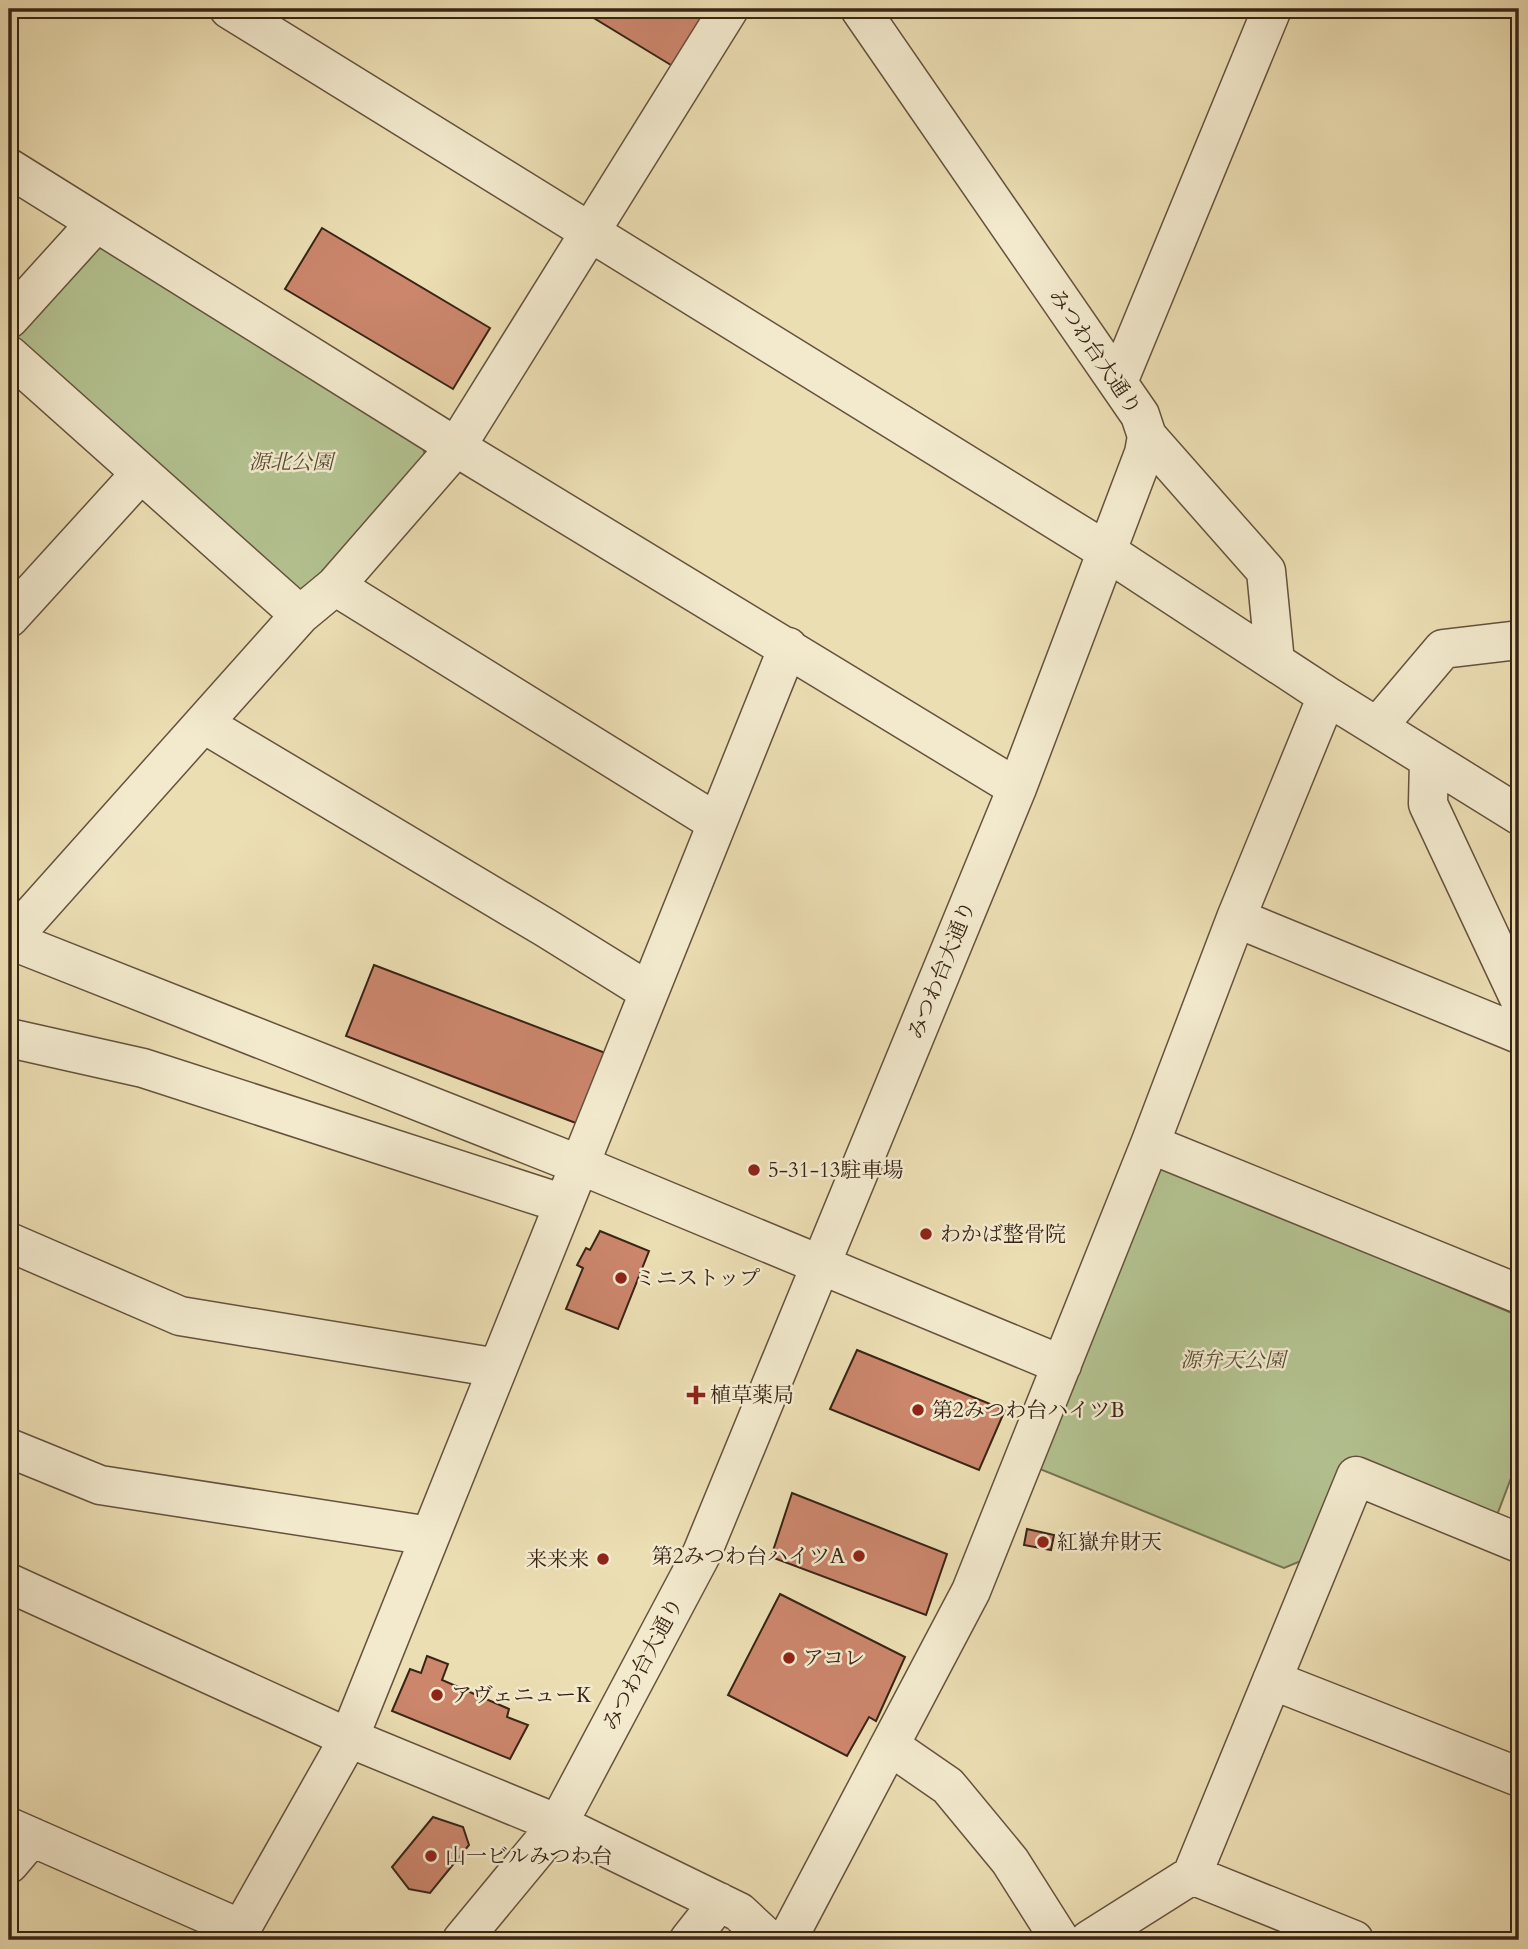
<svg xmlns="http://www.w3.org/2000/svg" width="1528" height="1949" font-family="Cardo,'Noto Serif JP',serif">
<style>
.green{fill:#b3c290;stroke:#767353;stroke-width:2}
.building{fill:#cb866c;stroke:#382416;stroke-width:2}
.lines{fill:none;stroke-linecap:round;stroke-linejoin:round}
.minor-casing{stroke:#65523d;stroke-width:41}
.minor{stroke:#f3eace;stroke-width:38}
.poi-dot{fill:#8f2418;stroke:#f3eace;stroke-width:2.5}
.labels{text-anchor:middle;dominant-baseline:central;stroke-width:5;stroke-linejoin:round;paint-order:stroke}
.street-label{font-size:21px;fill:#382416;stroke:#f3eace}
.park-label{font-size:21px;font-style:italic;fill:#574c34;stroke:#f3eace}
.poi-label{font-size:21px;fill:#382416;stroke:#f3eace;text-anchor:start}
</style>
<rect width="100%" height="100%" fill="#ecdeb3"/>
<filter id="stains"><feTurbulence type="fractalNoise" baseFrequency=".00286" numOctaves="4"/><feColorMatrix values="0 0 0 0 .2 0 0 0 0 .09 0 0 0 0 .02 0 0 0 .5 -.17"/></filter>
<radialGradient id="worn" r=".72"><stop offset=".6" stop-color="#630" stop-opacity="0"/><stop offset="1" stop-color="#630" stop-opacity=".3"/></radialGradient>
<path class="green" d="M99,241L420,434L426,460L303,595L9,336Z
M1162,1166L1519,1316V1457L1497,1515L1339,1468L1301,1561L1284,1568L1030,1465L1146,1175Z"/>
<path class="building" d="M579,9H723L684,73Z
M322,228L490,328L453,389L285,289Z
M374,965L616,1057L589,1128L346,1036Z
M600,1231L649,1251L618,1329L566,1309L583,1268L577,1265L586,1248L590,1250Z
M857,1350L1005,1410L979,1470L830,1409Z
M792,1493L947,1554L926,1615L771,1557Z
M1027,1529L1054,1535L1051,1550L1024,1545Z
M780,1594L905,1657L876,1721L869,1717L847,1756L728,1695Z
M427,1656L448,1664L442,1680L509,1709L507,1717L528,1725L510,1759L392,1711L410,1669L421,1673Z
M433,1817L463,1827L469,1845L430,1893L409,1889L392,1867Z"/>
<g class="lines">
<g class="minor-casing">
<path id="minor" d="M229,9L1106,551L1327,696L1519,815
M9,168L456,447L1017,788
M9,319L96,223
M9,355L300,615
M1118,382L1272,9
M1147,436L1266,571L1275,662
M335,586L717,823
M9,618L141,473
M204,724L546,928L649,992
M1377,727L1443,649L1519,640
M1429,760L1428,804L1519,998
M1236,918L1519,1034
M10,940L580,1165L1062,1365
M9,941L300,615L335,586L456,447L729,9
M9,1038L143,1068L564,1204
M1150,1144L1519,1294
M9,1242L180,1316L498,1368
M9,1448L100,1485L430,1536
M9,1583L349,1738L558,1824L739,1912L769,1940
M1272,1680L1519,1777
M890,1746L948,1786L1010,1861L1060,1940
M9,1827L241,1929
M9,1864L32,1837
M1192,1875L1354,1940
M232,1940L241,1929L349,1738L788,647
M462,1940L558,1824L702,1553L1017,788L1144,453L1147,436L1140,415L860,9
M689,1940L719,1902
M787,1940L971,1591L1150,1144L1236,918L1327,696
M1089,1940L1192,1875L1356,1476L1519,1543"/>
</g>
<use href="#minor" class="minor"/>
</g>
<g class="poi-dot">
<circle cx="754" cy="1170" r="7"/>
<circle cx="926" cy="1234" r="7"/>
<circle cx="621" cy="1278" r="7"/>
<path d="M692.5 1384.5h7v7h7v7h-7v7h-7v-7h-7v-7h7z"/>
<circle cx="918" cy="1410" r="7"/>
<circle cx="1043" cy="1542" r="7"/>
<circle cx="859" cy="1556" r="7"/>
<circle cx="603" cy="1559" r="7"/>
<circle cx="789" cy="1658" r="7"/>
<circle cx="437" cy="1695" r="7"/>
<circle cx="431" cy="1856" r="7"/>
</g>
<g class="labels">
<g class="street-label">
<text transform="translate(1095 352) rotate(56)">みつわ台大通り</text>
<text transform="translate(942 970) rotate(-68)">みつわ台大通り</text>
<text transform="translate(643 1664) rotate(-62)">みつわ台大通り</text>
</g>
<g class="park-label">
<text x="291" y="462">源北公園</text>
<text x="1233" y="1360">源弁天公園</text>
</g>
<g class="poi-label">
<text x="768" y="1170">5-31-13駐車場</text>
<text x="940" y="1234">わかば整骨院</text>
<text x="635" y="1278">ミニストップ</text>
<text x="710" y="1395">植草薬局</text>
<text x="932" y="1410">第2みつわ台ハイツB</text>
<text x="1057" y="1542">紅嶽弁財天</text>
<text x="845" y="1556" text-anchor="end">第2みつわ台ハイツA</text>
<text x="589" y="1559" text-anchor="end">来来来</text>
<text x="803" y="1658">アコレ</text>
<text x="451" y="1695">アヴェニューK</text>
<text x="445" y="1856">山一ビルみつわ台</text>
</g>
</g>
<rect width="1528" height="1949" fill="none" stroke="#ecdeb3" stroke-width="35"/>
<rect x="10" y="10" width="1507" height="1928" fill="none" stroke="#382416" stroke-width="3.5"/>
<rect x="18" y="18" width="1493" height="1914" fill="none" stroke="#382416" stroke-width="2"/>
<rect width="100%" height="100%" filter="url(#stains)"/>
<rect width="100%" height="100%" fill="url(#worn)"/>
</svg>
